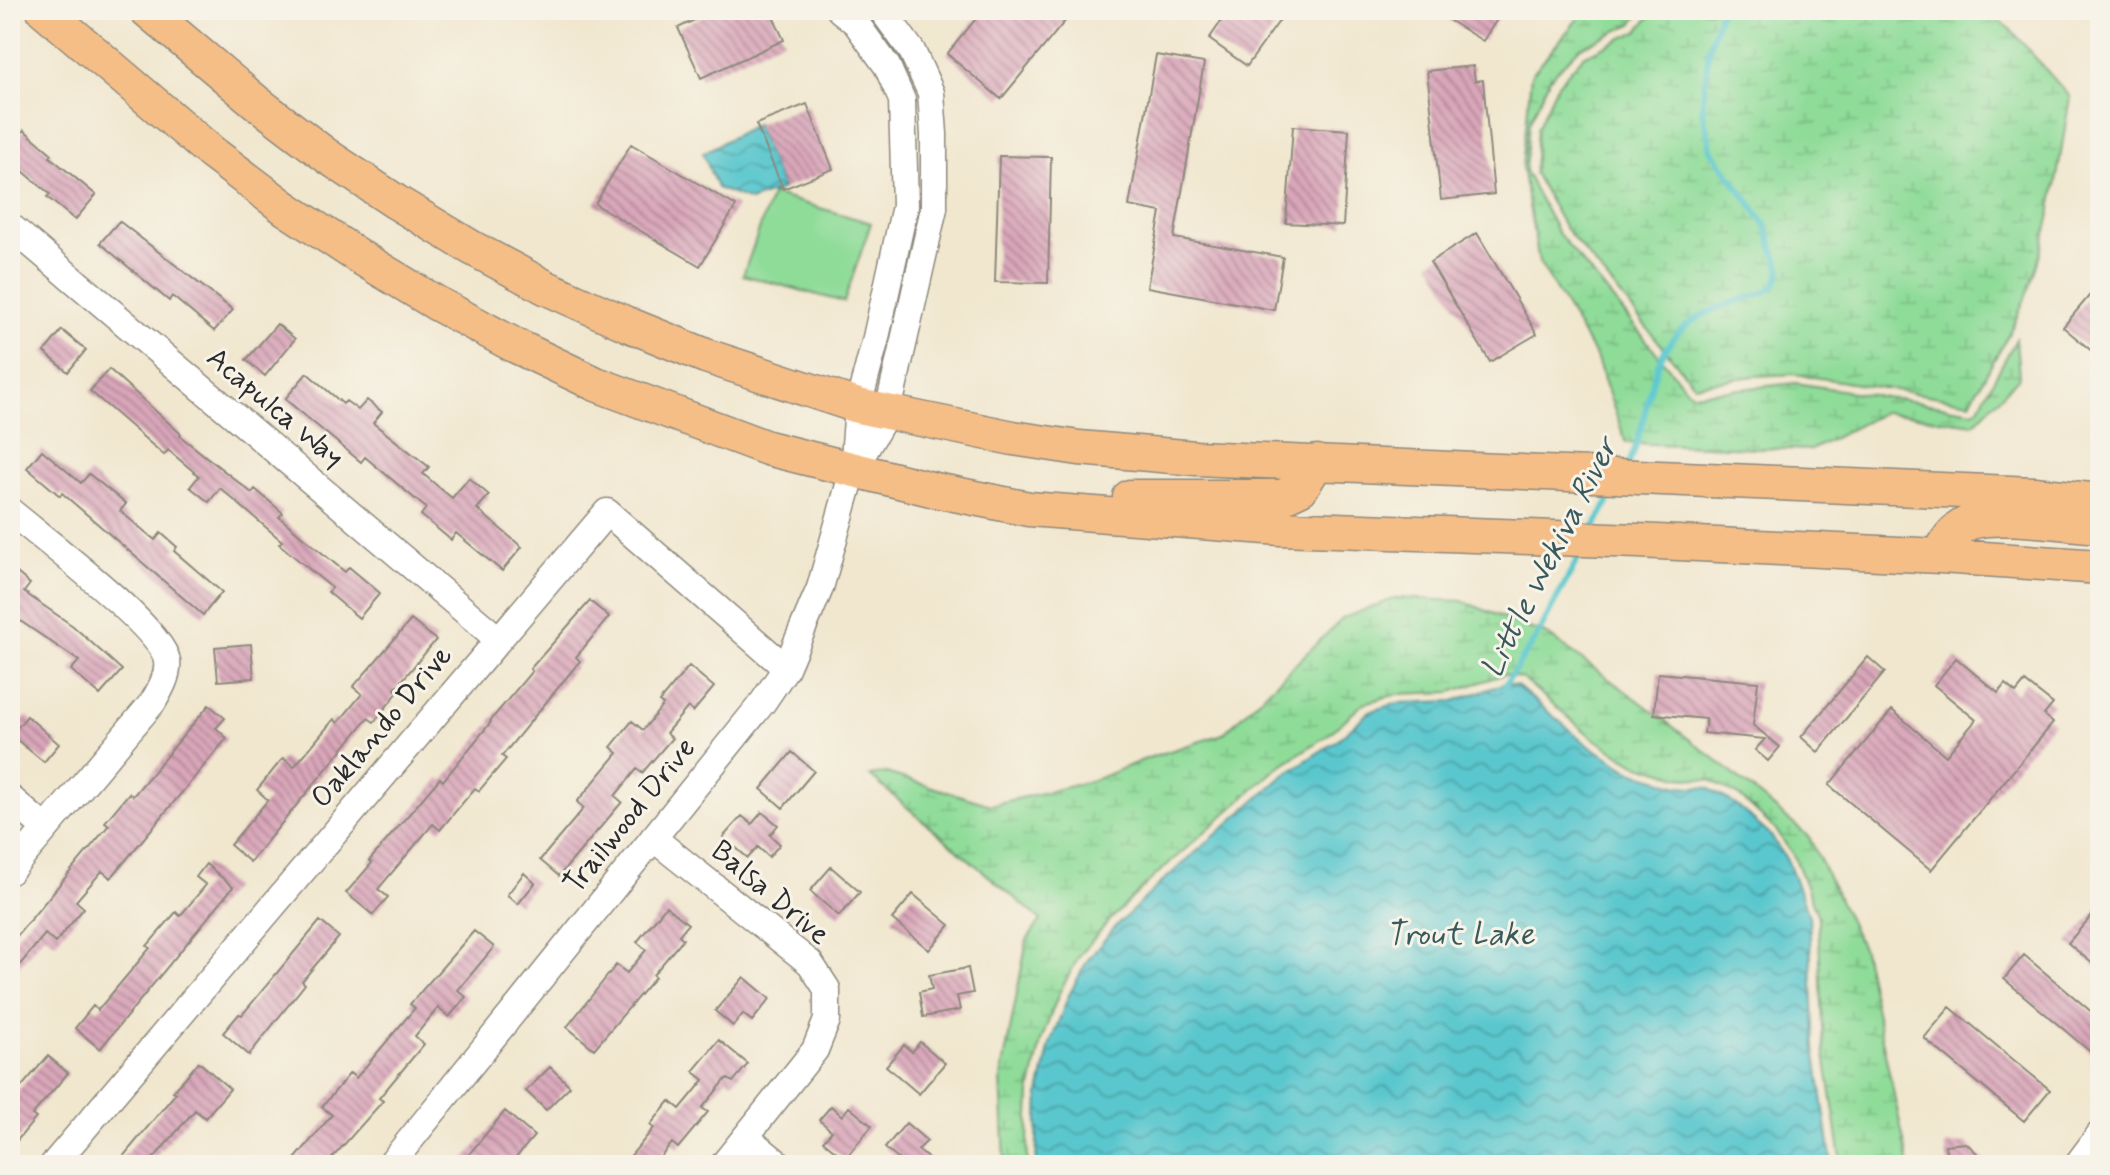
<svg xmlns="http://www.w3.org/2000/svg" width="2110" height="1175" font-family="Mynerve,sans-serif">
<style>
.wetland{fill:url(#wetland-marsh);stroke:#5d8462;stroke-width:2}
.garden{fill:#8fdc99;stroke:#5d8462;stroke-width:2}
.water{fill:url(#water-waves);stroke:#42797c;stroke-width:2}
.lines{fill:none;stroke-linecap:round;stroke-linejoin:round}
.stream{stroke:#5ac7ce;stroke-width:6}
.building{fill:url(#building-back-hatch)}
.minor-casing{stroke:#8e897d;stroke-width:29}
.major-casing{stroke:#8e897d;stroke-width:37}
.minor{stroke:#fff;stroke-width:26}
.major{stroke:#f6be87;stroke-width:34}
.labels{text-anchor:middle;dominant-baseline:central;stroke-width:6;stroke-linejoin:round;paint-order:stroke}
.street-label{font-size:30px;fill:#2b2b2b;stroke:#f7f3e8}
.water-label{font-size:32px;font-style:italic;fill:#395a5c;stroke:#f7f3e8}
</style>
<defs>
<pattern id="wetland-marsh" width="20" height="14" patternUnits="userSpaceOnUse" patternTransform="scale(2)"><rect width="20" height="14" fill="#8fdc99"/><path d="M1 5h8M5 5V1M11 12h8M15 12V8" fill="none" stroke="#7cbd84"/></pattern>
<pattern id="water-waves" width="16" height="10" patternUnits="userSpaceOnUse" patternTransform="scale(2)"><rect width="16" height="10" fill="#5ac7ce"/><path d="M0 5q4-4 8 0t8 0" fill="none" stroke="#4ba2a7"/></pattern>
<pattern id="building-back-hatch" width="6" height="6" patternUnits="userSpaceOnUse" patternTransform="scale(2)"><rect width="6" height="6" fill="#d9a6b9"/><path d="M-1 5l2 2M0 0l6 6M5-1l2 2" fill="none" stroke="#b08797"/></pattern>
</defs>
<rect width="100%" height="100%" fill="#f7f3e8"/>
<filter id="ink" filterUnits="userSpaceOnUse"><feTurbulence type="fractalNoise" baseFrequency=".0125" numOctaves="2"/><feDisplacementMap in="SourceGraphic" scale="16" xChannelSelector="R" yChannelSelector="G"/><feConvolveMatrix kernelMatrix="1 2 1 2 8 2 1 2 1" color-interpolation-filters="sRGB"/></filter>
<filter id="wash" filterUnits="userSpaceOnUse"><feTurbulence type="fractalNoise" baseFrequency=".006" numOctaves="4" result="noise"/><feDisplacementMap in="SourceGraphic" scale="32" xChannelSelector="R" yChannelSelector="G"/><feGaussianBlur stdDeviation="1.8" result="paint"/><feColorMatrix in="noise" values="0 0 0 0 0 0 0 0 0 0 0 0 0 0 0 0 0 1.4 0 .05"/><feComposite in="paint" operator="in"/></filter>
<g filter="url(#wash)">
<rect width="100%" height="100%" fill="#f1e7cf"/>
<path class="wetland" d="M1585,10H1643L1632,24L1579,48L1550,78L1529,123L1525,171L1558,233L1687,390L1693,394L1796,383L1973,411L1979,407L2016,339L2019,377L1974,424L1884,412L1811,450L1626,443L1596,357L1539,262L1522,168L1531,75Z
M1655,10H1986L2011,30L2070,97C2060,156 2053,217 2034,274C2020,319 1993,361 1970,402L1795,374L1754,376L1694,385L1565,228L1534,173L1537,128L1557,85L1583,56L1638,31Z
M1396,598L1462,601L1549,636L1638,700L1719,762L1809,837L1863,950L1909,1165H1842L1824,1048L1818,917L1795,858L1776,830L1740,797L1710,780L1679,777L1634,763L1593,738L1523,679L1505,674L1451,692L1398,694L1364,703L1329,734L1277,768L1156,875L1108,922L1080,955L1059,993L1041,1041L1030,1093L1027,1165H1005L1001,1078L1027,940L1041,920L870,776L886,773L991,805L1092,781L1148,758L1223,734L1343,618Z"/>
<path class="garden" d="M772,194L871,223L844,302L743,275Z"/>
<path class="water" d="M756,124L783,189L750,201L717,188L703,153Z
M1506,683L1517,686L1588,745L1631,771L1678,786L1708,788L1736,805L1771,836L1788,862L1809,916L1815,1048L1832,1165H1036L1039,1094L1050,1044L1068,997L1087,961L1114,928L1162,882L1284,775L1336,741L1370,711L1399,703L1454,701Z"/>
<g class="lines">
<path class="stream" d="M1628,465C1647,428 1646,379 1667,347C1684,319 1715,308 1744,299C1754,296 1766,294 1773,287C1777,283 1779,276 1781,271L1765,224L1711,150L1702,108L1709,48L1721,10
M1594,528L1615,489
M1505,689L1506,683L1535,640L1583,549"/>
</g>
<g id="blocks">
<path class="building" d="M715,10H770L784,40L701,78L678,28Z
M983,10H1074L1001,99L947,54Z
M1229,10H1287L1247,66L1209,39Z
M1432,10H1503L1483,41Z
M1156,55L1204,63L1174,238L1283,257L1274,310L1147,287L1161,212L1129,206Z
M1473,66L1475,81L1483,80L1494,194L1441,200L1427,71Z
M807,104L833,169L783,189L756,124Z
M1293,126L1349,130L1343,226L1286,223Z
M24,130L52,154L50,157L96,195L75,220L47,197L50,194L10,160V146Z
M631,144L736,206L700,266L595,204Z
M999,156L1051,157L1048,283L995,282Z
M119,221L233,310L214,331L172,296L169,301L100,243Z
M1477,233L1537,334L1490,362L1430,262Z
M2100,283V358L2063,327Z
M277,324L295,339L265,376L246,360Z
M62,330L86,350L68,372L44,352Z
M109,369L181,434L180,436L252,493L255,489L283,513L279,517L345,572L349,567L380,593L359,618L328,592L332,588L279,544L282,541L220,488L209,502L190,487L199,476L168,450L164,455L90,391Z
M307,373L343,404L346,401L358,410L367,400L382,412L373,423L429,467L423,474L452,498L469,478L489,495L477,509L522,547L502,571L456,533L451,540L421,515L426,508L365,457L361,462L285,399Z
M42,450L81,483L89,474L126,504L120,511L155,540L161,533L177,547L174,551L222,592L203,615L62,493L60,496L27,468Z
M10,567L30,584L24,592L73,626L122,670L100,695L71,670L79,661L10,614Z
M590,601L609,617L576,657L580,661L502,756L506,759L479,791L475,788L440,830L433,824L378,889L388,897L373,915L346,893L372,863L369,861L440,778L443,781L491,722L490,721L532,671L530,669Z
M411,620L436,640L395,689L398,692L374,722L368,718L250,862L230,845L268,800L257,790L283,758L294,767L334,719L338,723L362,694L353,687Z
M251,644L254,678L218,681L215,647Z
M1868,657L1885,672L1818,752L1801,737Z
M1956,658L1998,693L2005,684L2016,693L2025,682L2053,704L2044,715L2053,723L1931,870L1829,785L1892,710L1946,756L1976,720L1934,685Z
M689,666L714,687L693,712L688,707L666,733L672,738L642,773L637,769L615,796L622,802L559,876L540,860L584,808L577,802L618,753L611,747L632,721L643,730L663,705L659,702Z
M1658,673L1758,682L1753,725L1780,747L1768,761L1755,750L1765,739L1704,733L1706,719L1654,714Z
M209,705L225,718L216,728L227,738L111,878L102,871L76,901L84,908L55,943L45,934L10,977V944L109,825L105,822L129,793L133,796Z
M27,716L59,744L44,762L11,735Z
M792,752L814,771L783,808L761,789Z
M762,812L778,825L770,835L780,844L769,857L758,847L748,858L723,837L742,816L752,824Z
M206,864L233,887L100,1049L75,1028L93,1006L98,1010L150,948L147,946L176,912L180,916L206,885L196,877Z
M831,867L860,892L839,916L810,891Z
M524,873L535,883L518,904L507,895Z
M913,894L950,925L929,950L892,919Z
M666,906L688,924L679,935L683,939L653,975L655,977L594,1049L567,1027L616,965L627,973L646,950L637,942Z
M2100,906V970L2068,943Z
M320,921L339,937L302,981L305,984L249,1055L223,1033L239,1014L242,1015Z
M474,931L494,947L458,990L466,997L449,1017L438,1008L415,1036L424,1044L379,1098L383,1101L326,1165H290L332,1115L322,1107L350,1073L356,1078L415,1008L410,1004Z
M2024,955L2100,1019V1060L2004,979Z
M968,968L973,993L957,996L960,1010L923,1017L919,992L932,989L929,975Z
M744,977L770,999L752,1021L743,1014L733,1026L715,1011Z
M1950,1007L2050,1090L2024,1121L1924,1038Z
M719,1040L748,1064L733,1082L727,1078L702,1108L708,1112L678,1148L672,1143L654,1165H623L654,1128L650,1125L670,1101L680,1109L704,1080L693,1071Z
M920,1042L945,1063L919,1094L886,1066L904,1045L912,1052Z
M48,1056L68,1073L32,1115L36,1118L10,1149V1100Z
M199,1062L230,1089L205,1118L195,1110L148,1165H116L176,1093L173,1091Z
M550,1067L570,1086L546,1110L526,1091Z
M831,1106L842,1116L849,1107L872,1126L845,1159L823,1141L832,1131L819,1120Z
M505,1111L534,1136L510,1165H460Z
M906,1123L927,1141L918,1150L936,1165H905L885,1148Z
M1966,1143L1990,1165H1948L1945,1145Z"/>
</g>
</g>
<g filter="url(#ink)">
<use href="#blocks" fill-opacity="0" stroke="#8e897d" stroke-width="2"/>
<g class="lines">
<g class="minor-casing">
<path id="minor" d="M10,226L498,639
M857,464L888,411L934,208V134L931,93L912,51L882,10
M10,511C41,537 162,628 167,661C169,675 160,690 153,702L10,871
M10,798L45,828
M653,838L810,963L827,989V1020L815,1050L723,1165
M746,1137L780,1165
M53,1165L607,512L786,668
M390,1165L763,702L786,668L820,588L853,471L858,406L875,342L905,206L902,100L887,66L856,23L840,10
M2077,1165L2100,1134"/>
</g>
<g class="major-casing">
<path id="major" d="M44,10L212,153L285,208L358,256L436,303L514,345L596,384L767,448L935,490L1029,509L1280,528L1638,541L1940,556L2100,567
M147,10L256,102L327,156L396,202L472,248L547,288L627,324L706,356L858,406L1013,438L1079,448L1196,458L2034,494L2100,501
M1130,497H1282L1301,488L1317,462
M1940,556C1946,541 1953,530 1968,523C1995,512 2068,524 2100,526"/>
</g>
<use href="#minor" class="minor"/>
<use href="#major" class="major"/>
</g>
</g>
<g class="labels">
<g class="street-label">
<text transform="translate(275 408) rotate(40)">Acapulca Way</text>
<text transform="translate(382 727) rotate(-50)">Oaklando Drive</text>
<text transform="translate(630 816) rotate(-51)">Trailwood Drive</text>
<text transform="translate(770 893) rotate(40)">Balsa Drive</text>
</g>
<g class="water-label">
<text transform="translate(1550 558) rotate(-63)">Little Wekiva River</text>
<text x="1460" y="935">Trout Lake</text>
</g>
</g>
<rect width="2110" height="1175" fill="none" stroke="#f7f3e8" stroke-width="40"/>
</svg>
